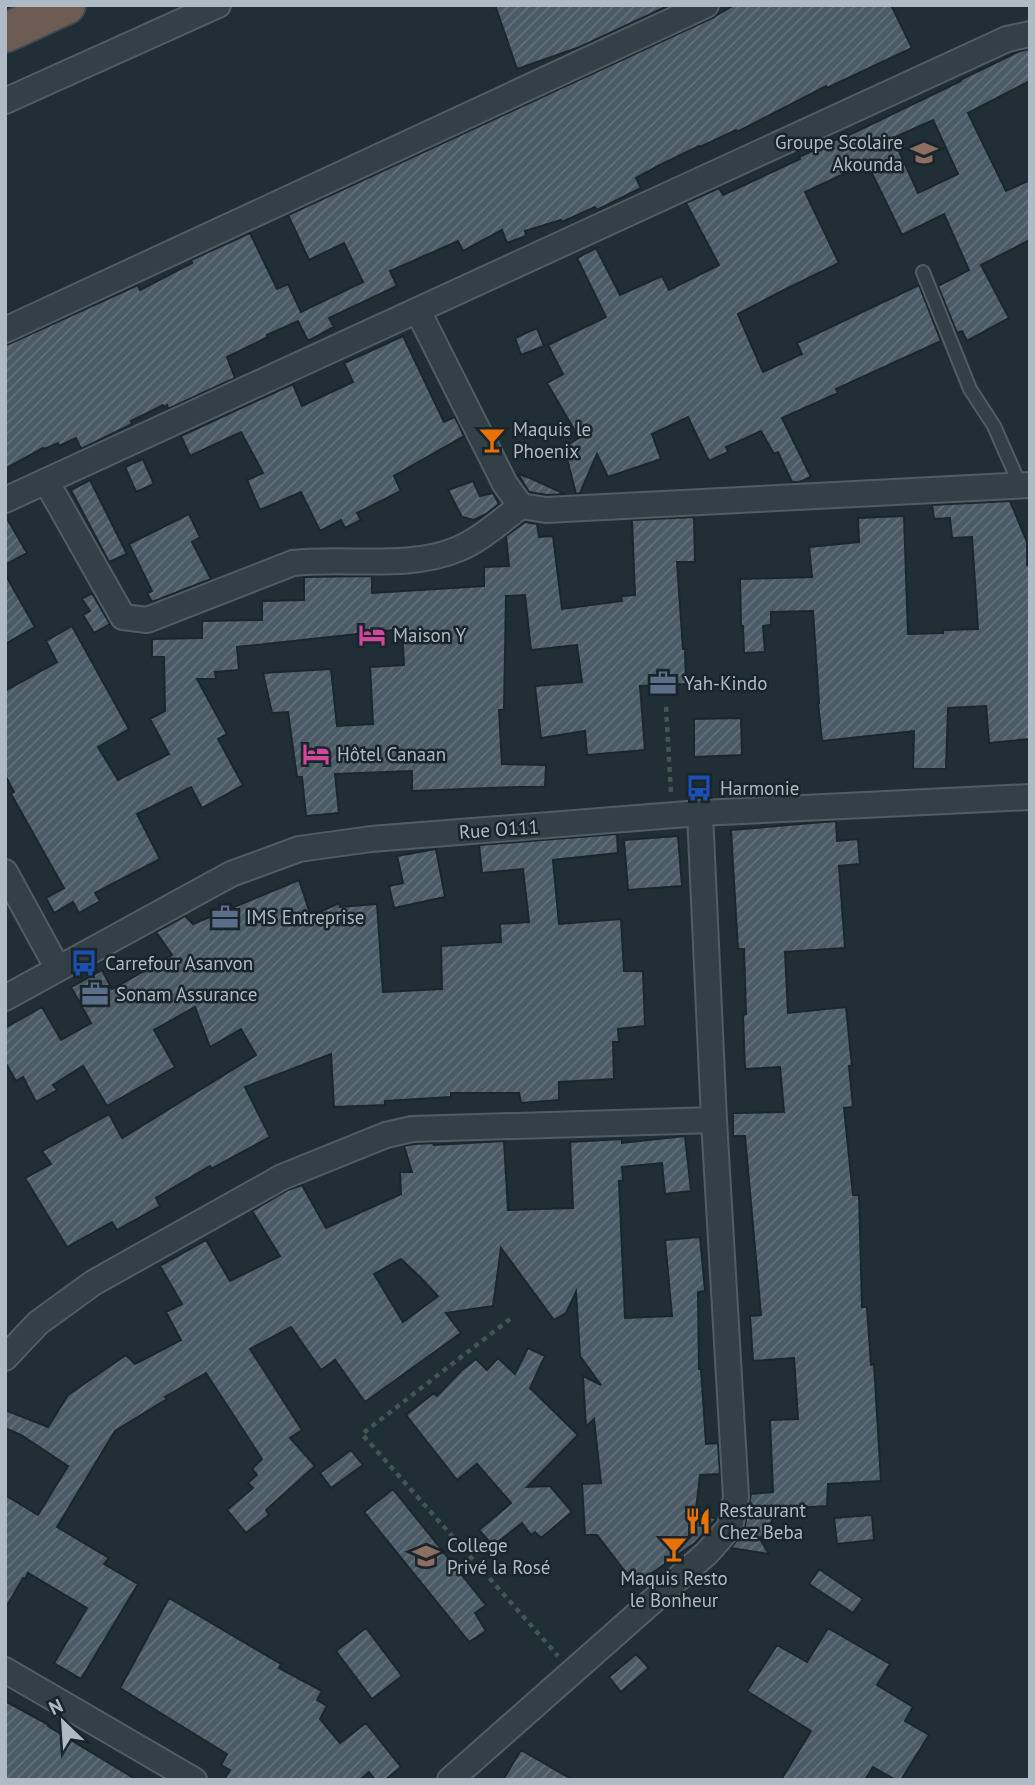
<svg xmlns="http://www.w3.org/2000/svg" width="1035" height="1785" font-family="'PT Sans',sans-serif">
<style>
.building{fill:url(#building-hatch);stroke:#1b262d;stroke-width:2;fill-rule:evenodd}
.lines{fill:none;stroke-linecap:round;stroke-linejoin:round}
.service-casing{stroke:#515d65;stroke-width:16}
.minor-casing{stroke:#515d65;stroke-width:28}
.motorway-casing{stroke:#3e4a51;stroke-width:42}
.path{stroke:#425654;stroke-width:4.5;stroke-dasharray:5 5;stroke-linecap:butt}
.service{stroke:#334047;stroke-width:12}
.minor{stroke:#334047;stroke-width:24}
.motorway{stroke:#6d5c51;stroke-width:38}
.labels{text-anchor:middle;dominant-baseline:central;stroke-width:5;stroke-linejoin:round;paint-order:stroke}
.poi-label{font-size:19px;fill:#aebbc4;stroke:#19242b;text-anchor:start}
.street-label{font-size:19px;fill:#aebbc4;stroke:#19242b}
</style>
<defs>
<pattern id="building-hatch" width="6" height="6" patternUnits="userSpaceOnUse" patternTransform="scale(1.75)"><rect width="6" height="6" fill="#4b5b65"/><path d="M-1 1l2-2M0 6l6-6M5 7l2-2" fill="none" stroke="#627179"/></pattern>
</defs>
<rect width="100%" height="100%" fill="#202e36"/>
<path class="building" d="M495,5H670L580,47L517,69Z
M734,5H891L912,48L827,88L826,86L737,132L736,130L700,147L699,146L658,166L636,178L641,188L597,210L595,207L562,222L561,220L525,231L526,236L507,243L502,230L463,251L458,241L390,271L397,286L329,318L334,327L308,341L298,321L267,335L268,337L227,357L235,378L168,409L167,405L164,407L163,405L131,421L132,424L81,449L76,438L59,446L58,443L44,449L43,448L5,469V345L11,343L138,285L140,290L192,263L191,260L250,233L277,289L288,284L301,312L363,282L344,243L309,260L288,215L712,18Z
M1030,49V81L968,113L1006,191L1030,180V240L981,265L1009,318L967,341L962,331L957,333L938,286L969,270L944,214L902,235L867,163L805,192L839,263L784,290L738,314L740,319L763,372L802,354L797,343L919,285L941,341L836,389L838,393L782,418L811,477L799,482H792L778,452L774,454L761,431L726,447L728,452L709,461L688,417L652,434L661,459L608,477L597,454L580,493L576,494L564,447L579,438L547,383L563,374L548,345L606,317L577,258L596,248L620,295L662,276L669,290L719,265L686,203L719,188L723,195L800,159L799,157L846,135L847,136L961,81L960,80L1020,51ZM933,120L958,174L918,193L893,138Z
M537,328L544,346L521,355L515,338Z
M403,336L444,422L455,417L464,436L394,476L401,491L357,513L361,520L345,528L341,520L320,531L301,492L260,510L247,480L263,473L241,432L190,456L181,436L293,384L302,406L353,382L344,363Z
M143,459L154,484L136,492L125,467Z
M518,474L530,478L565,494L547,495L529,492Z
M90,480L127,554L109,562L71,490Z
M473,481L480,496L493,493L499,504L486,514L474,520L462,517L448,490Z
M1010,501L1027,542V565H1030V739L989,743L986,706L948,708L946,769H913L914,731L822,741L818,703H819L813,611L771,612V625L763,626L765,652L744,653L743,626H741L740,579L812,577L809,547L859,542L858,518L904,516L908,634L943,633V630L978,629L972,537L952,538L950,518L934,519L932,505Z
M189,514L200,537L192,542L211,579L152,602L147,593L152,591L129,544Z
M5,515L27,553L5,565Z
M694,517L695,562H677L683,649H685L686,684L640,686L645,750L587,755L585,731L541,738L535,686L582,682L577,645L531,650L525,595L506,596L504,710H499L502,764L546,765L545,787H518L412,791V771L335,774L339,813L306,816L302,777H297L288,712L272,713L263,673L331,669L337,726L373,724L370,667L404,665L402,629L237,647L239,670L215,672L216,679H197L227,734L218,739L243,785L202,808L191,787L137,814L160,859L95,893L100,901L79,913L73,902L54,913L46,898L64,888L11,794L14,792L5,775V691L57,662L46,641L72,626L129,729L98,747L118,780L169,754L150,719L165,711L164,657H152V639L202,638V621L262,620V601L304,600V577L372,576V593L484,586V567L509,566L506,536L525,522L537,524L539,537L553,536L562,609L622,601L621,596L635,595L632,520Z
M5,574L35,627L5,644Z
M92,593L110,624L94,633L83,615L90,611L82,599Z
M741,718L742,755L694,757V719Z
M836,821L837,841L858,839L860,864L839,866L845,948L785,952L788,1013L846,1007L852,1066H849L853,1107L844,1108L853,1195H859L862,1307H867L871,1365L874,1364L881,1481L828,1484L827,1506L780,1509L760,1539L769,1554L731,1548L744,1531L751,1494L773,1492L770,1420L798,1419L794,1358L753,1361L750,1316L761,1315L745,1136H733V1113L784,1112L780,1067L745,1069L743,1015L746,1014L744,949H738L731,830Z
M617,834L618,853L553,860L559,924L621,919L624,971H643L645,1026L618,1029L619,1042H613L614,1079L559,1082V1100L521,1103L519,1093H451V1097L385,1101V1105L334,1107L331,1054L245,1087L270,1137L211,1169L210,1166L156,1198L160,1206L117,1230L112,1222L67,1247L25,1178L51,1164L42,1151L109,1114L122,1138L256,1055L241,1029L210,1047L195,1007L154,1030L175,1067L107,1106L83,1066L53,1085L57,1090L36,1102L23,1077L16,1081L5,1062V1028L42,1007L61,1040L91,1023L71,987L102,970L112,989L172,955L156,932L185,916L193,924L299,880L311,916L339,903L340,907L377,904L383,992L442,989L441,946L501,942L500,924L529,922L523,869L482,873L479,845Z
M678,836L682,886L628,890L624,840Z
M436,849L445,897L394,908L389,886L403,883L397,856Z
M685,1136L691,1191L665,1194L662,1163L622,1167L623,1181H619L625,1318L672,1316L665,1240L700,1237L705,1291L698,1292L699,1369H701L706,1444L718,1443L720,1474L700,1475L696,1510L716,1519L695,1543L639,1582L631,1571L627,1574L597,1535H585L582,1484L601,1483L594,1419L586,1427L583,1376L601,1385L580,1356L576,1292L566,1313L554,1320L501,1248L493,1306L446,1313L461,1333L365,1402L335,1360L321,1370L291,1327L250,1349L302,1430L290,1438L315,1466L266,1510L269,1515L246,1533L227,1510L253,1488L248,1483L257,1475L252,1469L262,1459L206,1373L165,1397L167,1399L115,1431L57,1527L109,1558L104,1564L138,1584L81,1679L54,1663L87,1608L28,1573L25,1579L23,1578L5,1609V1495L38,1515L68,1466L21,1435L5,1428V1410L48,1427L68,1395L126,1355L135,1364L181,1340L166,1312L182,1304L160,1266L206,1240L230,1281L280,1256L252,1211L288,1190L302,1185L326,1228L401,1194L400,1172H412L404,1146L414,1144L433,1143L434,1145L504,1141L508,1210L573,1208L570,1142L622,1139V1143ZM401,1259L421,1278L438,1296L403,1322L374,1274Z
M528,1348L545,1356L530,1388L578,1435L527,1487L550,1486L572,1512L541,1538L535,1532L531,1535L522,1523L493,1546L479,1530L511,1503L477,1464L457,1480L406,1415L434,1393L437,1396L462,1370L476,1359L487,1370L498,1358L515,1374Z
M351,1450L363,1465L331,1488L320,1473Z
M393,1489L486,1605L475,1613L486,1631L469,1642L364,1512Z
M872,1515L874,1540L837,1544L834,1518Z
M819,1569L863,1599L853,1613L809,1584Z
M169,1598L281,1664L279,1668L322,1691L317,1700L327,1706L320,1719L340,1743L366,1723L401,1767L385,1780H375L369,1772L360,1780H224L230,1770L221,1765L227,1754L120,1688Z
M366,1628L402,1676L372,1699L336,1651Z
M828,1628L890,1664L877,1685L913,1707L905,1721L929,1735L901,1780H896L873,1767L865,1780H781L811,1731L747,1691L777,1645L807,1662Z
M636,1654L649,1668L621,1692L609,1677Z
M5,1701L49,1725L48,1726L137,1780H5Z
M521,1750L573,1780H503Z"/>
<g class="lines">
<g class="service-casing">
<path id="service" d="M923,272L970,389L994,426L1020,485"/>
</g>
<g class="minor-casing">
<path id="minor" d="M5,101L218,5
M418,311L505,484L521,506L546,510L1030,485
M5,330L706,5
M46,481L123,617L147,620L293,563C345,557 409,570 458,549C480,540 502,520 521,506
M5,500L1007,39L1030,34
M5,872L58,969
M5,998L231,874L299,849L371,839L700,813L1030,797
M5,1358L38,1323L93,1283L282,1177L386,1135L412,1129L714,1120
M5,1670L194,1780
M450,1780L707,1553L730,1527L736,1497L714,1120L700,813"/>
</g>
<g class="motorway-casing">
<path id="motorway" d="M5,33L66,5"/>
</g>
<path class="path" d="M666,707L671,794
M510,1319L362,1434L558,1656"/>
<use href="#service" class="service"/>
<use href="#minor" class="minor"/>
<use href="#motorway" class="motorway"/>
</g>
<defs>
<g id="school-bare" transform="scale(2.1)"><path d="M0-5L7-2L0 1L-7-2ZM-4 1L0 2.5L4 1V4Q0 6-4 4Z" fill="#8d6e63" stroke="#19242b" stroke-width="2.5" paint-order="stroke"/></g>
<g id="bar-bare" transform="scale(2.1)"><path d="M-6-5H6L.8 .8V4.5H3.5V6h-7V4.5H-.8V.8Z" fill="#e8710a" stroke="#19242b" stroke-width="2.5" paint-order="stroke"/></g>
<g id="hotel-bare" transform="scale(2.1)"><path d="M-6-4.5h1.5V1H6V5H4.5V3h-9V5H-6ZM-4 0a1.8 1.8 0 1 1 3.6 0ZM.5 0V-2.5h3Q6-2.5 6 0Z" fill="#d1479c" stroke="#19242b" stroke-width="2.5" paint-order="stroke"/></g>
<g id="office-bare" transform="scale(2.1)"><path d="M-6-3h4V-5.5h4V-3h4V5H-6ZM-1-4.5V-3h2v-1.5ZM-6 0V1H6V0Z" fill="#5c6f8a" stroke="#19242b" stroke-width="2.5" paint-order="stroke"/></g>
<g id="bus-bare" transform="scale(2.1)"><path d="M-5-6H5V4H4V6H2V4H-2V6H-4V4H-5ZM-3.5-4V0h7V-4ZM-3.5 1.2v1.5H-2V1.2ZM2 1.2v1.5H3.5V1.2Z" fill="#1a4fb4" stroke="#19242b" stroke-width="2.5" paint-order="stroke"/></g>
<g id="restaurant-bare" transform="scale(2.1)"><path d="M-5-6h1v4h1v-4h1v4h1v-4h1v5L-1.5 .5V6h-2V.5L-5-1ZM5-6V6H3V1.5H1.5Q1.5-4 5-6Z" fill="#e8710a" stroke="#19242b" stroke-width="2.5" paint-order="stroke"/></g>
</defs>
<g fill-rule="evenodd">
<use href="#school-bare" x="924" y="153"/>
<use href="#bar-bare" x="492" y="440"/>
<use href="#hotel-bare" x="372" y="635"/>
<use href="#office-bare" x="663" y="683"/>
<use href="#hotel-bare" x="316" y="754"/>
<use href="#bus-bare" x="699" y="788"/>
<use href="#office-bare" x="225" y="917"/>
<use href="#bus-bare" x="84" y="963"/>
<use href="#office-bare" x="95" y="994"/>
<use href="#restaurant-bare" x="698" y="1521"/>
<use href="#bar-bare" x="674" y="1549"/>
<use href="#school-bare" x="426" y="1556"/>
</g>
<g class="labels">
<g class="poi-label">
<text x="903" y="142" text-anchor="end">Groupe Scolaire<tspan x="903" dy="22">Akounda</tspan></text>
<text x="513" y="429">Maquis le<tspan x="513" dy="22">Phoenix</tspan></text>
<text x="393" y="635">Maison Y</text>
<text x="684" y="683">Yah-Kindo</text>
<text x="337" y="754">Hôtel Canaan</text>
<text x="720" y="788">Harmonie</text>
<text x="246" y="917">IMS Entreprise</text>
<text x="105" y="963">Carrefour Asanvon</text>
<text x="116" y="994">Sonam Assurance</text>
<text x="719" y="1510">Restaurant<tspan x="719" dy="22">Chez Beba</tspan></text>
<text x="447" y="1545">College<tspan x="447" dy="22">Privé la Rosé</tspan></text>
<text x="674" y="1578" text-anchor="middle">Maquis Resto<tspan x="674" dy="22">le Bonheur</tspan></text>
</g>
<g class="street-label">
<text transform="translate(499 829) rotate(-4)">Rue O111</text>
</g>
</g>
<rect width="1035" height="1785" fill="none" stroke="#aebbc4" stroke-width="14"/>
<g transform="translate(63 1722) rotate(335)" stroke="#19242b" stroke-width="5" paint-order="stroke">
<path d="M0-5L12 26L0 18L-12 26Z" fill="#aebbc4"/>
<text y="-10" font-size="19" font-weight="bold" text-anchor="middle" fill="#aebbc4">N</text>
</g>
</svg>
